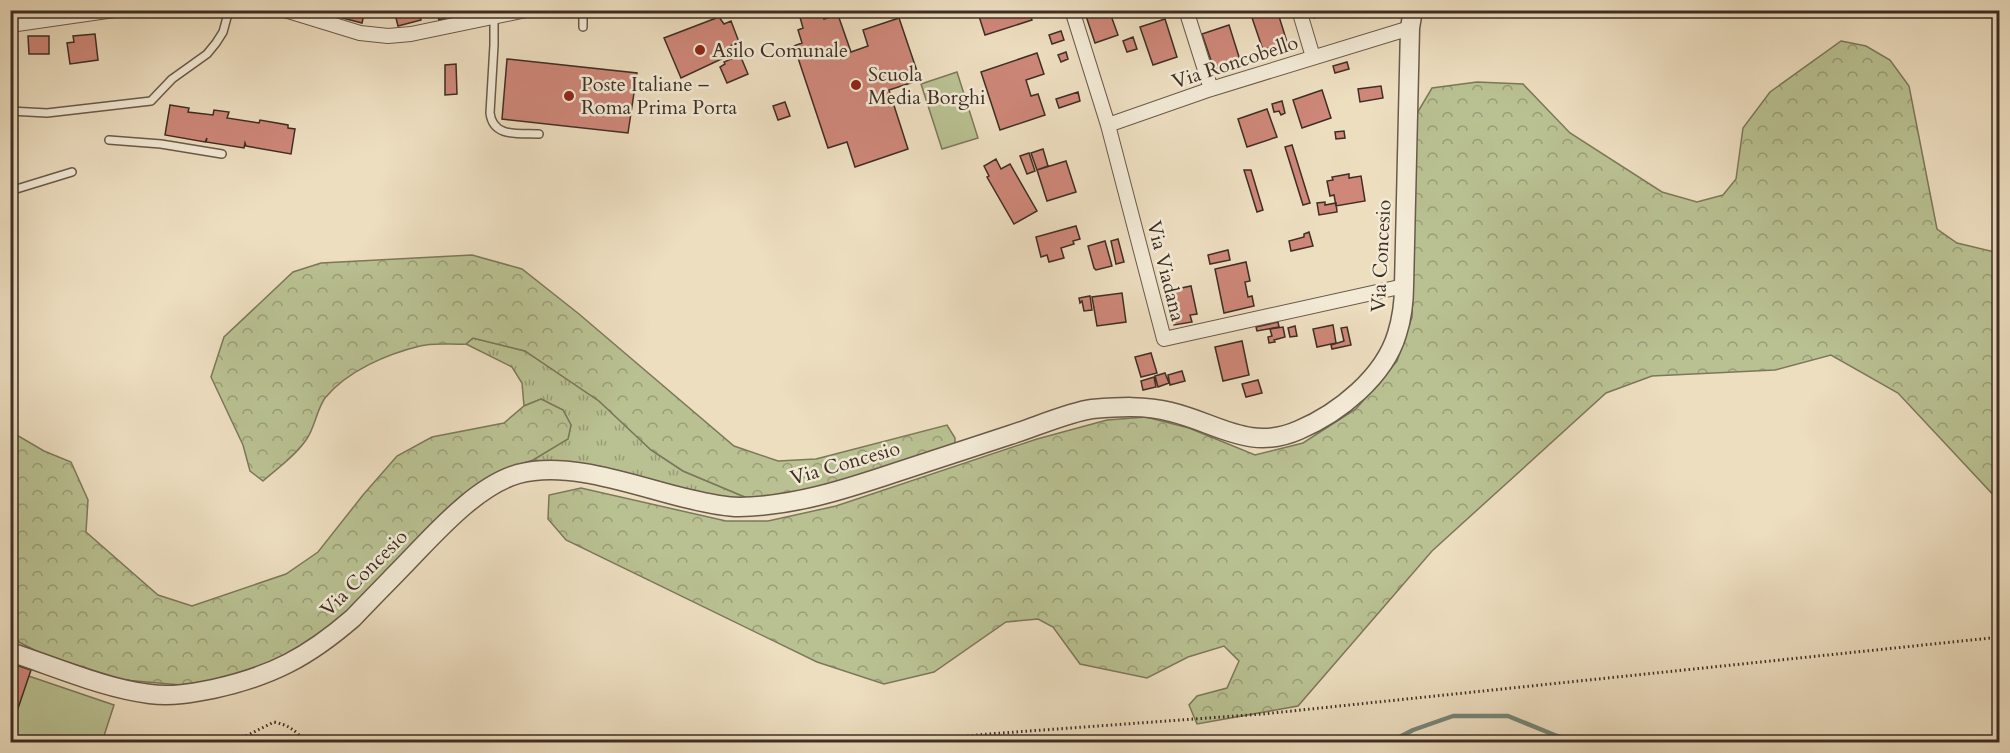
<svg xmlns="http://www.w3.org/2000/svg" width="2010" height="753" font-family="Cardo,serif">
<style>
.grass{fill:url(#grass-tufts);stroke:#7c785a;stroke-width:1.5}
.forest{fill:url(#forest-crowns);stroke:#7c785a;stroke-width:1.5}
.park{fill:#b9c192;stroke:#7c785a;stroke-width:1.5}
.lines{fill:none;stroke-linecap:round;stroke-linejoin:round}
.stream{stroke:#758476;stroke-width:4.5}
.building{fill:#ce8779;stroke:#3e2e23;stroke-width:1.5}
.service-casing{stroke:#6a5a4a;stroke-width:10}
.minor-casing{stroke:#6a5a4a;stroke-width:16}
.tertiary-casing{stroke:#6a5a4a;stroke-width:21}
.path{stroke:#3e2e23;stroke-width:3;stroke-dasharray:1.5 3;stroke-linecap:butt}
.service{stroke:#f3ead6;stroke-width:7}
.minor{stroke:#f3ead6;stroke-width:14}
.tertiary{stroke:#f3ead6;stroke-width:18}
.poi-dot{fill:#8f2418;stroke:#f3ead6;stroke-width:2}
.labels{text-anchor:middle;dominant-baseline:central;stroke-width:5;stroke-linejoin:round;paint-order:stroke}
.poi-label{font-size:20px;fill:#3e2e23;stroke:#f3ead6;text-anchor:start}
.street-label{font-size:20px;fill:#3e2e23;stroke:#f3ead6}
</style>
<defs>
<pattern id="grass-tufts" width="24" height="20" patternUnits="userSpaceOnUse" patternTransform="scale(1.5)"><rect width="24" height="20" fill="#b9c192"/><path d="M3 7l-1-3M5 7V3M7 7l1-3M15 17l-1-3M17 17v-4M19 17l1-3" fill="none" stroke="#989d77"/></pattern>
<pattern id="forest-crowns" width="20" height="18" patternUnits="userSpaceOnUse" patternTransform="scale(1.5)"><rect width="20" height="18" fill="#b9c192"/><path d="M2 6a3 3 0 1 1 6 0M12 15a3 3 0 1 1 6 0" fill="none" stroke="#989d77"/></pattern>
</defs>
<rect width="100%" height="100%" fill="#eddec0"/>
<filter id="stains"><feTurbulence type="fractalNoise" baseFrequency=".00333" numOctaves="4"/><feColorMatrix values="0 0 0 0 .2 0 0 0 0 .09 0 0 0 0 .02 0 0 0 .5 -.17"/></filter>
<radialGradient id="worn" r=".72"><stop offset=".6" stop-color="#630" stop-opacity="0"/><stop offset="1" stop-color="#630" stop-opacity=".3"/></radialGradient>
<path class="grass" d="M473,338L525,351L599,401L651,450L683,471L752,500H729L675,488L599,466L533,460L568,438L571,425L563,410L541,399L524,406L522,383L512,367L466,344Z"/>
<path class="forest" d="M1841,41L1866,46L1890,60L1909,86L1937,229L1957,243L1999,253V501L1898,393L1831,355L1775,370L1652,376L1606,393L1432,551L1298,706L1197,724L1189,705L1197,696L1227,688L1239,661L1224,646L1188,657L1147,678L1080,664L1053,627L1038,619L1006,622L934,672L884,684L817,662L566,540L548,519L549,495L581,488L726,521H768L836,506L1037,439L1107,420L1146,417L1189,428L1255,455L1303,443L1356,409L1397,361L1412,317L1414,248L1413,120L1432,88L1477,82L1523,84L1570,133L1662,192L1697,202L1723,195L1736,179L1743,128L1770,92Z
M472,255L522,269L579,314L734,446L778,461L816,459L947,425L955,438V448L794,497L752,500L683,471L651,450L599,401L525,351L473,338L466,344C452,345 434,342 420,346C387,354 347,371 325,398C316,411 315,428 306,440C295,456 278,468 263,481L250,471L243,445L211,377L224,337L293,272L321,263Z
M541,399L563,410L571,425L568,439L533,460L504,470L350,611L315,640L277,664L234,677L181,685L124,680L44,655L11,638L10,431L44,451L71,462L88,500L86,532L158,595L192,606L286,574L318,552L363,495L397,456L432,437L504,423L524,406Z"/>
<path class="park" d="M957,72L978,138L942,149L921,84Z
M11,670L114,705L102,742H11Z"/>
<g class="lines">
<path class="stream" d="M1390,742L1413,730L1453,716H1508L1557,736L1582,742"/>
</g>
<path class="building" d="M337,10H365L362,23L335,16Z
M394,10H419L421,20L398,26Z
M436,10H460L461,13L439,20Z
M798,10H821L824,19L838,15L851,52L868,46L863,30L899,18L920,80L889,90L908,149L855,167L847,142L828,148L794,46L802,43L798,30L803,28Z
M977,10H1029L1032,20L985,35Z
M1084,10H1109L1118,35L1095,43Z
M1254,10H1277L1287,42L1263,50L1250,12Z
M1311,10H1336L1314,18Z
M719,17L724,24L731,21L739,42L730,46L732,54L681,78L664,38Z
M1165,19L1177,57L1153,65L1140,27Z
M1229,25L1240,60L1214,69L1202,34Z
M1061,31L1064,40L1052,44L1049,35Z
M95,34L98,60L70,64L67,43L74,42L73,36Z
M28,36H49V54H29Z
M1133,37L1137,49L1127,52L1123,41Z
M10,46L11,51H14L17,66L13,67L14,72L10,73Z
M1066,52L1068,59L1061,62L1058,55Z
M1037,53L1044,74L1026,80L1031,96L1038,94L1045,115L1000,130L981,72Z
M740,55L748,74L727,83L720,67L725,64L724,62Z
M507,59L637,73L628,133L502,119Z
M1347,62L1349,69L1335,73L1333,66Z
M456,64L457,94L445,95V65Z
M1381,86L1383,98L1360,102L1358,89Z
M1322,90L1331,118L1302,128L1293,100Z
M1078,92L1080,101L1059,108L1056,99Z
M1282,101L1285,113L1281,115L1279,111L1274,112L1272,104Z
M785,102L790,116L778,120L773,106Z
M170,105L189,108L188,112L213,115L214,110L229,112L227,118L259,123L260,120L288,125V128L295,129L291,154L246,146L245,143L244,148L206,142L207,138L205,142L165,135Z
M1267,109L1277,137L1247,147L1238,119Z
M1344,131L1345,138L1336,139L1335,132Z
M1292,145L1310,203L1303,205L1285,147Z
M1043,149L1048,166L1037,170L1031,153Z
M1029,153L1035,171L1027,174L1020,156Z
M996,159L1001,169L1010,164L1037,211L1014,224L987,177L989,176L984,166Z
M1066,161L1076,192L1047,201L1037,170Z
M1244,170H1251L1263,210L1257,212Z
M1349,174V178L1361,176L1365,201L1336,206L1334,195L1330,196L1327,181L1333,180L1332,177Z
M1325,202V205L1336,203L1337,212L1319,215L1317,203Z
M1076,226L1080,239L1073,241L1074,244L1061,248L1064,258L1049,262L1047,255L1041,257L1036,237Z
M1309,232L1313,246L1291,251L1289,241L1304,237V234Z
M1118,239L1124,262L1116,264L1111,241Z
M1105,241L1112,266L1096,270L1094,268L1088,246Z
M1228,250L1230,260L1210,264L1208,255Z
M1246,262L1250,281L1245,282L1248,297L1252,296L1254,306L1224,313L1215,269Z
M1191,286L1197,314L1190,315L1192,322L1174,325L1167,291Z
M1122,293L1126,322L1097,326L1092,297Z
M1090,296L1092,310L1084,311L1082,301L1080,303L1079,298Z
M1278,322L1279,327L1257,331L1256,327Z
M1333,325L1336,343L1317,347L1313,329Z
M1295,326L1297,336L1290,337L1288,328Z
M1283,327L1285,337L1274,340L1275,342L1269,343L1268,337L1272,336L1270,329Z
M1347,327L1351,345L1332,349L1331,345L1344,341L1341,328Z
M1242,341L1249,375L1223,381L1215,347Z
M1151,353L1157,373L1141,377L1135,357Z
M1182,371L1185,381L1170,385L1168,375Z
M1165,373L1169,383L1158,387L1155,376Z
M1154,377L1156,387L1143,390L1141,381Z
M1258,380L1262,393L1246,397L1242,384Z
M10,663L31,670L10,732Z"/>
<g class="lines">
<g class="service-casing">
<path id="service" d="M494,17V45L490,113C493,138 519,133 539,134
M583,27V10
M10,111L47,113L151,101L172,79L207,54L216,43L223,32L229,10
M109,140L161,144L222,154
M10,191L72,172"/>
</g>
<g class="minor-casing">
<path id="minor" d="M285,10L360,33L388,36L411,34L526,10
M1072,10L1108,125L1164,339L1404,286
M1186,10L1211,89
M1299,10L1313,57
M10,25L114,10
M1108,125L1211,89L1410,28"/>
</g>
<g class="tertiary-casing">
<path id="tertiary" d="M10,652C56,667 103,688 150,694C171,697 193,693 213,689C272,676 308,657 353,618C373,597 393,577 413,556C440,528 479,485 518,474C569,460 635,486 685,498C702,502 722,507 739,507C793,506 843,490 894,473C933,460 971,448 1010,435C1033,428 1069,412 1092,409C1118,407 1145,405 1171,412C1217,423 1250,452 1299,430C1339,413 1384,377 1397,334C1402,318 1404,302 1404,286L1410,28L1413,10"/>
</g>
<path class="path" d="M234,742L274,722C288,725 296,730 305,742
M909,742L988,734L1263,714L2000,637"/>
<use href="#service" class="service"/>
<use href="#minor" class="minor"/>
<use href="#tertiary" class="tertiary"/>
</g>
<g class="poi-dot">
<circle cx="700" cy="50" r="6"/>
<circle cx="856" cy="85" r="6"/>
<circle cx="569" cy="96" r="6"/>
</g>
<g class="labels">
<g class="poi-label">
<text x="712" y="50">Asilo Comunale</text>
<text x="868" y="74">Scuola<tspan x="868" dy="23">Media Borghi</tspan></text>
<text x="581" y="84">Poste Italiane –<tspan x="581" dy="23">Roma Prima Porta</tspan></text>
</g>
<g class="street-label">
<text transform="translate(1235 62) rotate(-18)">Via Roncobello</text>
<text transform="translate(1381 256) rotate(-87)">Via Concesio</text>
<text transform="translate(1166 271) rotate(76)">Via Viadana</text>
<text transform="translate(845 463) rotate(-16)">Via Concesio</text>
<text transform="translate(364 573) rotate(-45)">Via Concesio</text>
</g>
</g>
<rect width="2010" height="753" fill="none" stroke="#eddec0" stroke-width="36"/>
<rect x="12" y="12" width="1986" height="729" fill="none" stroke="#3e2e23" stroke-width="3"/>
<rect x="18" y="18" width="1974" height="717" fill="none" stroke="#3e2e23" stroke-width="1.5"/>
<rect width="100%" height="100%" filter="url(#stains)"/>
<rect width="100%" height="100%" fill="url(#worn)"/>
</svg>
